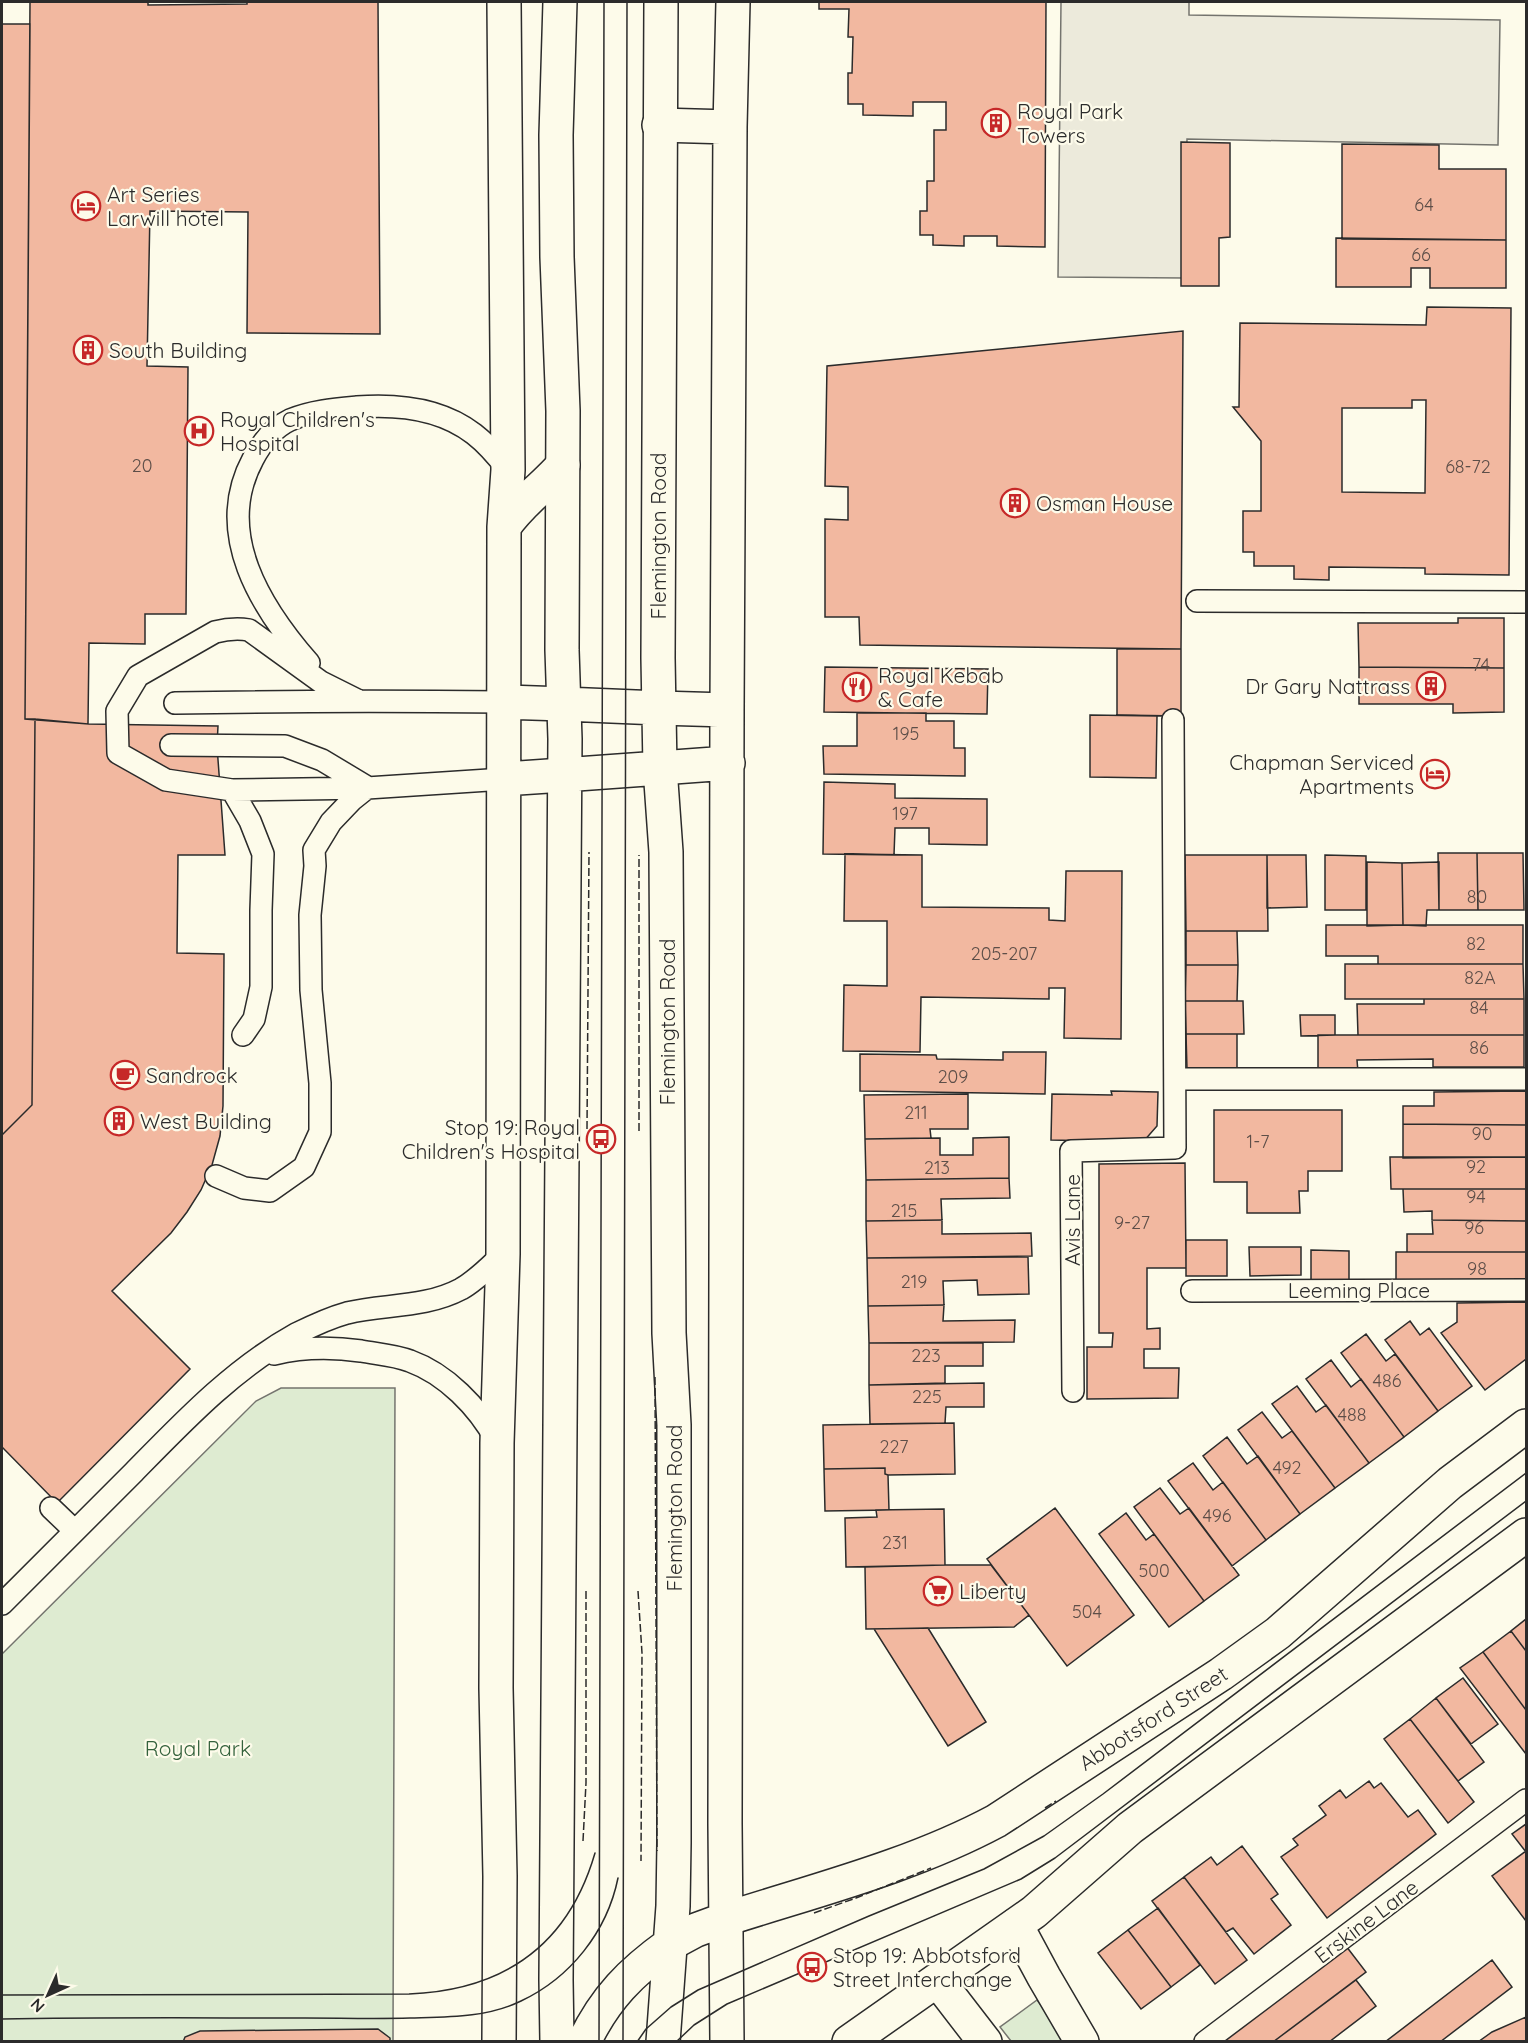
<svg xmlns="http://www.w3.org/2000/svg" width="1528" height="2043" font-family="Quicksand,sans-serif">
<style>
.green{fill:#deebd1;stroke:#74746e;stroke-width:1.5}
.parking{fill:#eceadb;stroke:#74746e;stroke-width:1.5}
.building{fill:#f2b8a0;stroke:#2b2b2b;stroke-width:1.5;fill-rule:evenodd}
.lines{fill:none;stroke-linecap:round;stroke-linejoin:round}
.lane-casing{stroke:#2b2b2b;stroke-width:24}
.street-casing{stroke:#2b2b2b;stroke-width:36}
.secondary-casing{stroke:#2b2b2b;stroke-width:36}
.primary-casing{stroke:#2b2b2b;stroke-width:36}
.highway-casing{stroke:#2b2b2b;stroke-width:36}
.lane{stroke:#fdfbea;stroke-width:21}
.street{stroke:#fdfbea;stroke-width:33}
.secondary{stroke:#fdfbea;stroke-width:33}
.primary{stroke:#fdfbea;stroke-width:33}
.highway{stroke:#fdfbea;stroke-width:33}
.tram{stroke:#2b2b2b;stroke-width:1.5}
.fence{stroke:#2b2b2b;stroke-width:1.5;stroke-dasharray:8 3;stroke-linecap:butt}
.labels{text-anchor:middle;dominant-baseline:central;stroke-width:4.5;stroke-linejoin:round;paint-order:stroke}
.number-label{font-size:18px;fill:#5d4e48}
.poi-label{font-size:21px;fill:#2b2b2b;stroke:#fdfbea;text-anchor:start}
.street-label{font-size:21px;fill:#2b2b2b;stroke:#fdfbea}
.park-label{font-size:21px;fill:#34623c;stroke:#fdfbea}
</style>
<rect width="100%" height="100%" fill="#fdfbea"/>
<path class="green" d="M281,1388H395L393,2041L2,2042V1654L256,1401Z
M1037,2000L1068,2041H1011L1000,2027Z"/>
<path class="parking" d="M1061,2H1189V15L1500,20L1498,145L1187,139L1184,278L1058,277Z"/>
<path class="building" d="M30,2H148V5L247,4V2H378L380,334L247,333L248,212L150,211L147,366L188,367L186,614H145V644L89,643L88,724L25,719Z
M819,2H1046L1045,247L997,246V236H964V246L933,245V235H920V211H927V181H934V130H946V102H913V116L863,115V104H848V73H852L853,37H848L849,9H819Z
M2,24H30L25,719H35L32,1105L2,1135Z
M1181,142L1230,143V237L1219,238V286H1181Z
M1342,144L1439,145V169H1506V240L1342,239Z
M1336,238L1506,240V288H1430V268H1411V287H1336Z
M1427,307L1511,308L1509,575L1425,574V568L1329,567V580L1294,579V566H1254V552H1243V511H1261V441L1233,407H1239L1240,323L1426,325ZM1412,400H1426L1425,493L1342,492V408H1412Z
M1183,331L1181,649L860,645L859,617H825V519L848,520V487L825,486L827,366Z
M1458,618H1504V668L1359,667L1358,623H1458Z
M1117,649H1181V716L1117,715Z
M825,667L988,669L987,714L824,712Z
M1359,667L1504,668V712L1453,713V704H1359Z
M857,713H926V721H954V748H965V776L824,774L823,746H857Z
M1090,715L1157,716L1156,778L1090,777Z
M35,719L88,724L218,726L217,746L225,855H178L177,953L224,954L223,1106L220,1136L212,1165L201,1190L187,1212L171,1233L112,1291L190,1369L57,1503L2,1447V1135L32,1105Z
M824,782L895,784V798L987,799V845L929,844V828H895L894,855L823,854Z
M1438,853H1477L1478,910H1439Z
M1477,853H1523L1524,910H1478Z
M845,854L922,855V907L1049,908V920L1065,921L1066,871H1122L1121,1039L1064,1038L1065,988H1049V999L921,997L920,1052L843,1051L844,985L887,986V921H844Z
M1185,855H1267L1268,931H1186Z
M1267,855H1306L1307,907L1267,908Z
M1325,855L1366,856V910H1325Z
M1367,862L1402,863L1403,925L1367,926Z
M1439,862V910H1427L1426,926L1403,925L1402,863Z
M1326,925H1523V964H1378V956H1326Z
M1186,931H1237L1238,965H1186Z
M1345,964H1523L1524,999H1345Z
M1186,965H1238L1237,1001H1185Z
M1424,999H1524V1035H1358L1357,1004H1424Z
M1185,1001H1243L1244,1034H1186Z
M1300,1015H1335V1035L1301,1036Z
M1186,1034H1237V1068L1187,1069Z
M1318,1035H1524V1067H1433V1059L1357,1060L1358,1072H1318Z
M1003,1052H1046L1045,1094L860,1091V1054L936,1055L937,1059L1003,1060Z
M1111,1091L1158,1092L1157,1126L1143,1142L1051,1140L1052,1094L1112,1095Z
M1526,1091V1125L1403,1124V1106H1434V1092Z
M968,1094V1129H930L931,1138L865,1139L864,1095Z
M1214,1110H1342V1171H1308V1191H1299L1300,1213H1247V1182H1214Z
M1403,1124L1526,1125V1157L1403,1158Z
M1009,1137V1178L866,1180L865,1139L940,1138V1155H973V1138Z
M1390,1157H1526V1189H1391Z
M1185,1163L1186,1268H1147V1329L1160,1328V1349H1144V1368H1179L1178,1398L1087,1399V1347H1112L1113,1333H1099V1164Z
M1009,1178L1010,1198L941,1199L942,1220L866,1221V1180Z
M1403,1189H1526V1221L1432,1220V1211L1404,1212Z
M942,1220V1234L1031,1233L1032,1256L867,1258L866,1221Z
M1432,1220L1526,1221V1252H1407V1234H1433Z
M1186,1240H1227V1276H1186Z
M1249,1247H1301V1275L1250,1276Z
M1311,1250L1349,1251V1286H1311Z
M1396,1252H1526V1282H1396Z
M1028,1257L1029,1294L978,1295L977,1280L943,1281L944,1305L868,1306L867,1258Z
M1526,1302V1359L1485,1390L1441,1333L1457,1322V1303Z
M944,1305L943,1321L1015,1320L1014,1342L869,1343L868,1306Z
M1410,1321L1420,1335L1429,1328L1472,1386L1438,1411L1385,1340Z
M1366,1334L1386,1361L1395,1354L1438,1411L1404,1437L1341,1353Z
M869,1343H983V1366H945V1383L869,1385Z
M1331,1360L1351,1387L1361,1379L1404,1437L1369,1463L1306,1379Z
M984,1383V1407H946L945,1423L870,1424L869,1385Z
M1297,1386L1316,1412L1326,1405L1369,1463L1335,1488L1272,1404Z
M1262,1412L1282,1438L1292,1431L1335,1488L1300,1514L1238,1430Z
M954,1423L955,1474L888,1475L885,1474V1468L824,1469L823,1425Z
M1227,1437L1247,1464L1258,1456L1300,1514L1266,1540L1203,1456Z
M1193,1463L1213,1490L1223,1482L1266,1540L1232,1566L1168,1481Z
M885,1468V1474L888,1475L889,1510L825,1511L824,1469Z
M1160,1488L1180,1514L1189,1508L1239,1575L1204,1601L1134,1507Z
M1055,1508L1134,1615L1067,1666L987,1559Z
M944,1509L945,1565L846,1567L845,1518L877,1517L876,1510Z
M1126,1513L1146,1540L1154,1534L1204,1601L1169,1627L1099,1534Z
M945,1565H991L1029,1615L1014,1627L866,1629L865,1567Z
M1526,1619V1651L1511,1631Z
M928,1628L986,1722L948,1746L874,1629Z
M1511,1631L1526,1651V1710L1483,1652Z
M1483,1652L1526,1710V1754L1460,1668Z
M1463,1678L1498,1724L1471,1744L1436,1698Z
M1436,1698L1484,1762L1458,1781L1410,1719Z
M1410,1719L1474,1802L1448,1823L1384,1739Z
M1369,1781L1374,1788L1381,1783L1408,1817L1418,1810L1436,1834L1327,1918L1281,1857L1298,1845L1293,1839L1326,1815L1319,1806L1340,1790L1346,1798Z
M1526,1824V1852L1512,1834Z
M1242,1846L1278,1894L1271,1899L1291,1925L1254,1954L1233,1928L1226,1932L1184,1877L1211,1857L1217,1865Z
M1526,1851V1921L1492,1876Z
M1184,1877L1247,1960L1215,1984L1152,1901Z
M1158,1908L1200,1965L1171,1987L1128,1930Z
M1128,1930L1171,1987L1141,2009L1098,1953Z
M1346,1946L1366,1972L1273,2042H1218Z
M1492,1960L1512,1987L1440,2042H1385Z
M1356,1980L1376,2006L1329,2042H1273Z
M1526,2017V2042H1478L1492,2032Z
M378,2029L390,2038V2042H183L185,2037L200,2031Z"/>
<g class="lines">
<g class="lane-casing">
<path id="lane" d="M1197,601L1526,602
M309,663C261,608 213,533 253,459C262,442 273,428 290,420C311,411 335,409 357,407C397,404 442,409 474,434C487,444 498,457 508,470
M357,700L321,682L249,630C236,628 227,629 215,632L138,676L117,711L118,753L166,780L232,790L367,788L504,779
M175,703C285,701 394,701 504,702
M171,745L285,746L322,760L367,787
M232,790L250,821L263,854L261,910V987L254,1019L243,1035
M1175,1079H1526
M216,1176L244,1188L270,1191L304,1167L320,1132V1083L311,990L310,915L315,866L314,850L331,822L352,800L367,788
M1192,1291L1526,1290
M274,1354C303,1347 332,1347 361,1351C377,1354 395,1355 410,1361C446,1374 478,1407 496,1440
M1073,1391L1071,1151L1175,1148L1173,720
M51,1508L75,1531
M2,1604C46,1560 90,1516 134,1472C184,1421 233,1369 296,1334C312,1326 329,1318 347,1313C385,1304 425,1308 461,1289C477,1280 490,1266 503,1254
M1205,2042L1526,1800"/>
</g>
<g class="street-casing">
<path id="street" d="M1016,1925L1044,1977L1082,2042
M938,1981L985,2042"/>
</g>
<g class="secondary-casing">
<path id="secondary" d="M726,1919C816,1890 912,1866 996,1821L1221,1674L1278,1633L1450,1483L1526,1426
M849,2042L1034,1912L1130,1828L1526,1535"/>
</g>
<g class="primary-casing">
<path id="primary" d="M659,125L730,127
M504,527C520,503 544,487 563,465
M504,702L564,704
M659,708L727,710
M660,768L728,763
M504,779L563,775
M670,1944L696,1930L726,1919
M499,2042L500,1876L496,1688L497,1443L503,1254L504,527L508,470L504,2
M727,2042L725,1824L727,710L730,127L733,2"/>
</g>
<g class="highway-casing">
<path id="highway" d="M661,2L658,658L660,768L666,852L669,1333L674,1425V1843L673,1906L663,2042
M564,704L659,708
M563,775L660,768
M557,2042L556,1980L565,739L562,650L563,411L557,257L556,135L560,2
M584,2042C605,1998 631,1972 670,1944"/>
</g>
<use href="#lane" class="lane"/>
<use href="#street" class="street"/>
<use href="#secondary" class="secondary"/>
<use href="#primary" class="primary"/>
<use href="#highway" class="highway"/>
<path class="tram" d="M2,1995L409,1994C504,1990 568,1946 595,1853
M2,2019C103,2017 204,2018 305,2018C340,2018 375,2019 410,2018C447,2017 486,2018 521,2001C570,1978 607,1932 618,1878
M599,2042L604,2
M623,2042L627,2
M637,2042L646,2029L671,2007L698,1990L869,1916L984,1869L1044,1836L1103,1794L1526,1473
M676,2042L694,2025L727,2004L1021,1879L1055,1858L1526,1501"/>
<path class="fence" d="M587,1129L589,852
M639,1131V855
M655,1377L657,1851
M638,1591L642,1653L641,1861
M1045,1808L1056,1801
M583,1841L586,1783V1591
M814,1913L856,1898L931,1868"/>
</g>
<defs>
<g id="building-ring" transform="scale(1.5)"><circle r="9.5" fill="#fdfbea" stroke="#c62828" stroke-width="1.5"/><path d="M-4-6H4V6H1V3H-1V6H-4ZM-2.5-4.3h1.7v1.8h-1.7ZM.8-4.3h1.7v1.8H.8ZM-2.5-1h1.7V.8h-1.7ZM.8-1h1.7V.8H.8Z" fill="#c62828"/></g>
<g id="hotel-ring" transform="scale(1.5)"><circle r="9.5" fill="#fdfbea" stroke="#c62828" stroke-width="1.5"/><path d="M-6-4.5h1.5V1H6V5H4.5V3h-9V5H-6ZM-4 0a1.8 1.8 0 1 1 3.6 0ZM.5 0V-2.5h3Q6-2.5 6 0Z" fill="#c62828"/></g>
<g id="hospital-ring" transform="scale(1.5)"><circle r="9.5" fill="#fdfbea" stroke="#c62828" stroke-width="1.5"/><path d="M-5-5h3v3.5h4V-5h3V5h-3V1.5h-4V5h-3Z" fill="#c62828"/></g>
<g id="restaurant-ring" transform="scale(1.5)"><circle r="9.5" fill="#fdfbea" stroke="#c62828" stroke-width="1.5"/><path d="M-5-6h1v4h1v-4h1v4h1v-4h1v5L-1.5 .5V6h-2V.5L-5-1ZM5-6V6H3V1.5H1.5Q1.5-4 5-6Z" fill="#c62828"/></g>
<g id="cafe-ring" transform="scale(1.5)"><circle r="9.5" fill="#fdfbea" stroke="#c62828" stroke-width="1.5"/><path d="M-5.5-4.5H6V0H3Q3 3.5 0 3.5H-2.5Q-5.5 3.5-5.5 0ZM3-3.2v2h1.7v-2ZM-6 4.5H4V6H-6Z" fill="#c62828"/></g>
<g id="bus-ring" transform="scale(1.5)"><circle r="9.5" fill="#fdfbea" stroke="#c62828" stroke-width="1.5"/><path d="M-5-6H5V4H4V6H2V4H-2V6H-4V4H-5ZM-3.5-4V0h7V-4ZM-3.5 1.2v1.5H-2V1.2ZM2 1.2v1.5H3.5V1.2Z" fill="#c62828"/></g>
<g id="supermarket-ring" transform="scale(1.5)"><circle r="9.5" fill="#fdfbea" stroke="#c62828" stroke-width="1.5"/><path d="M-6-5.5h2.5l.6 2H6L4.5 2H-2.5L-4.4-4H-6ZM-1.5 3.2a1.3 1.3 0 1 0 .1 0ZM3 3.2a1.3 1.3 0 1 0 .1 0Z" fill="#c62828"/></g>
</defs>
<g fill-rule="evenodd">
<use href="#building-ring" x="996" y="123"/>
<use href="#hotel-ring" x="86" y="206"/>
<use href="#building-ring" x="88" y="350"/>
<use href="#hospital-ring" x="199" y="431"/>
<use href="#building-ring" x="1015" y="503"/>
<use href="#building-ring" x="1431" y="686"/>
<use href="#restaurant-ring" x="857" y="687"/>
<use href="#hotel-ring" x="1435" y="774"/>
<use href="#cafe-ring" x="125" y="1075"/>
<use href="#building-ring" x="119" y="1121"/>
<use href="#bus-ring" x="601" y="1139"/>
<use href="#supermarket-ring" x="938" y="1591"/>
<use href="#bus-ring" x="812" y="1967"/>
</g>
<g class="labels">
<g class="number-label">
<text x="1424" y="204">64</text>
<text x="1421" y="254">66</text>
<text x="142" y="465">20</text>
<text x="1468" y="466">68-72</text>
<text x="1481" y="664">74</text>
<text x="906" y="733">195</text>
<text x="905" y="813">197</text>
<text x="1477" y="896">80</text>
<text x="1476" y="943">82</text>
<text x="1004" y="953">205-207</text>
<text x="1480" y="977">82A</text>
<text x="1479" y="1007">84</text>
<text x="1479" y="1047">86</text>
<text x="953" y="1076">209</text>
<text x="916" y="1112">211</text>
<text x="1482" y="1133">90</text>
<text x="1258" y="1141">1-7</text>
<text x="1476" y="1166">92</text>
<text x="937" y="1167">213</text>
<text x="1476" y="1196">94</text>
<text x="904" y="1210">215</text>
<text x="1132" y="1222">9-27</text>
<text x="1474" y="1227">96</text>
<text x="1477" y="1268">98</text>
<text x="914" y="1281">219</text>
<text x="926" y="1355">223</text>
<text x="1387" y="1380">486</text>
<text x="927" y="1396">225</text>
<text x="1352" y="1414">488</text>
<text x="894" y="1446">227</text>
<text x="1287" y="1467">492</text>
<text x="1217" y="1515">496</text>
<text x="895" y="1542">231</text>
<text x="1154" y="1570">500</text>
<text x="1087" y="1611">504</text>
</g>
<g class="poi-label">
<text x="1017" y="111">Royal Park<tspan x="1017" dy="24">Towers</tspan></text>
<text x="107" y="194">Art Series<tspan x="107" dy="24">Larwill hotel</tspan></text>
<text x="109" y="350">South Building</text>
<text x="220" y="419">Royal Children's<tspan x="220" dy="24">Hospital</tspan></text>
<text x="1036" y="503">Osman House</text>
<text x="878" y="675">Royal Kebab<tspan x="878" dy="24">&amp; Cafe</tspan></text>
<text x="1410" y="686" text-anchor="end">Dr Gary Nattrass</text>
<text x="1414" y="762" text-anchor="end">Chapman Serviced<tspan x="1414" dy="24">Apartments</tspan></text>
<text x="146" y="1075">Sandrock</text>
<text x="140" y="1121">West Building</text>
<text x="580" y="1127" text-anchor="end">Stop 19: Royal<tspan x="580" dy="24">Children's Hospital</tspan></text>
<text x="959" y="1591">Liberty</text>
<text x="833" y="1955">Stop 19: Abbotsford<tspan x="833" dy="24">Street Interchange</tspan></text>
</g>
<g class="street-label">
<text transform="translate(658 536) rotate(-90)">Flemington Road</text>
<text transform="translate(667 1022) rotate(-90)">Flemington Road</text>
<text transform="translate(1072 1220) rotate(-90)">Avis Lane</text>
<text x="1359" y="1290">Leeming Place</text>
<text transform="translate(674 1508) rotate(-90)">Flemington Road</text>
<text transform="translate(1153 1718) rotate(-33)">Abbotsford Street</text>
<text transform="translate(1366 1921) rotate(-37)">Erskine Lane</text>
</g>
<g class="park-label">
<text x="198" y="1748">Royal Park</text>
</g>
</g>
<rect width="1528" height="2043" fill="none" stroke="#2b2b2b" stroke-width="6"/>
<g transform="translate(48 1995) rotate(225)" stroke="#fdfbea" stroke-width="4.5" paint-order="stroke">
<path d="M0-4.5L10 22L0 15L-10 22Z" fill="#2b2b2b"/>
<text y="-9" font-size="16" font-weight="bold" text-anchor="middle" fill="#2b2b2b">N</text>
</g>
</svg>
